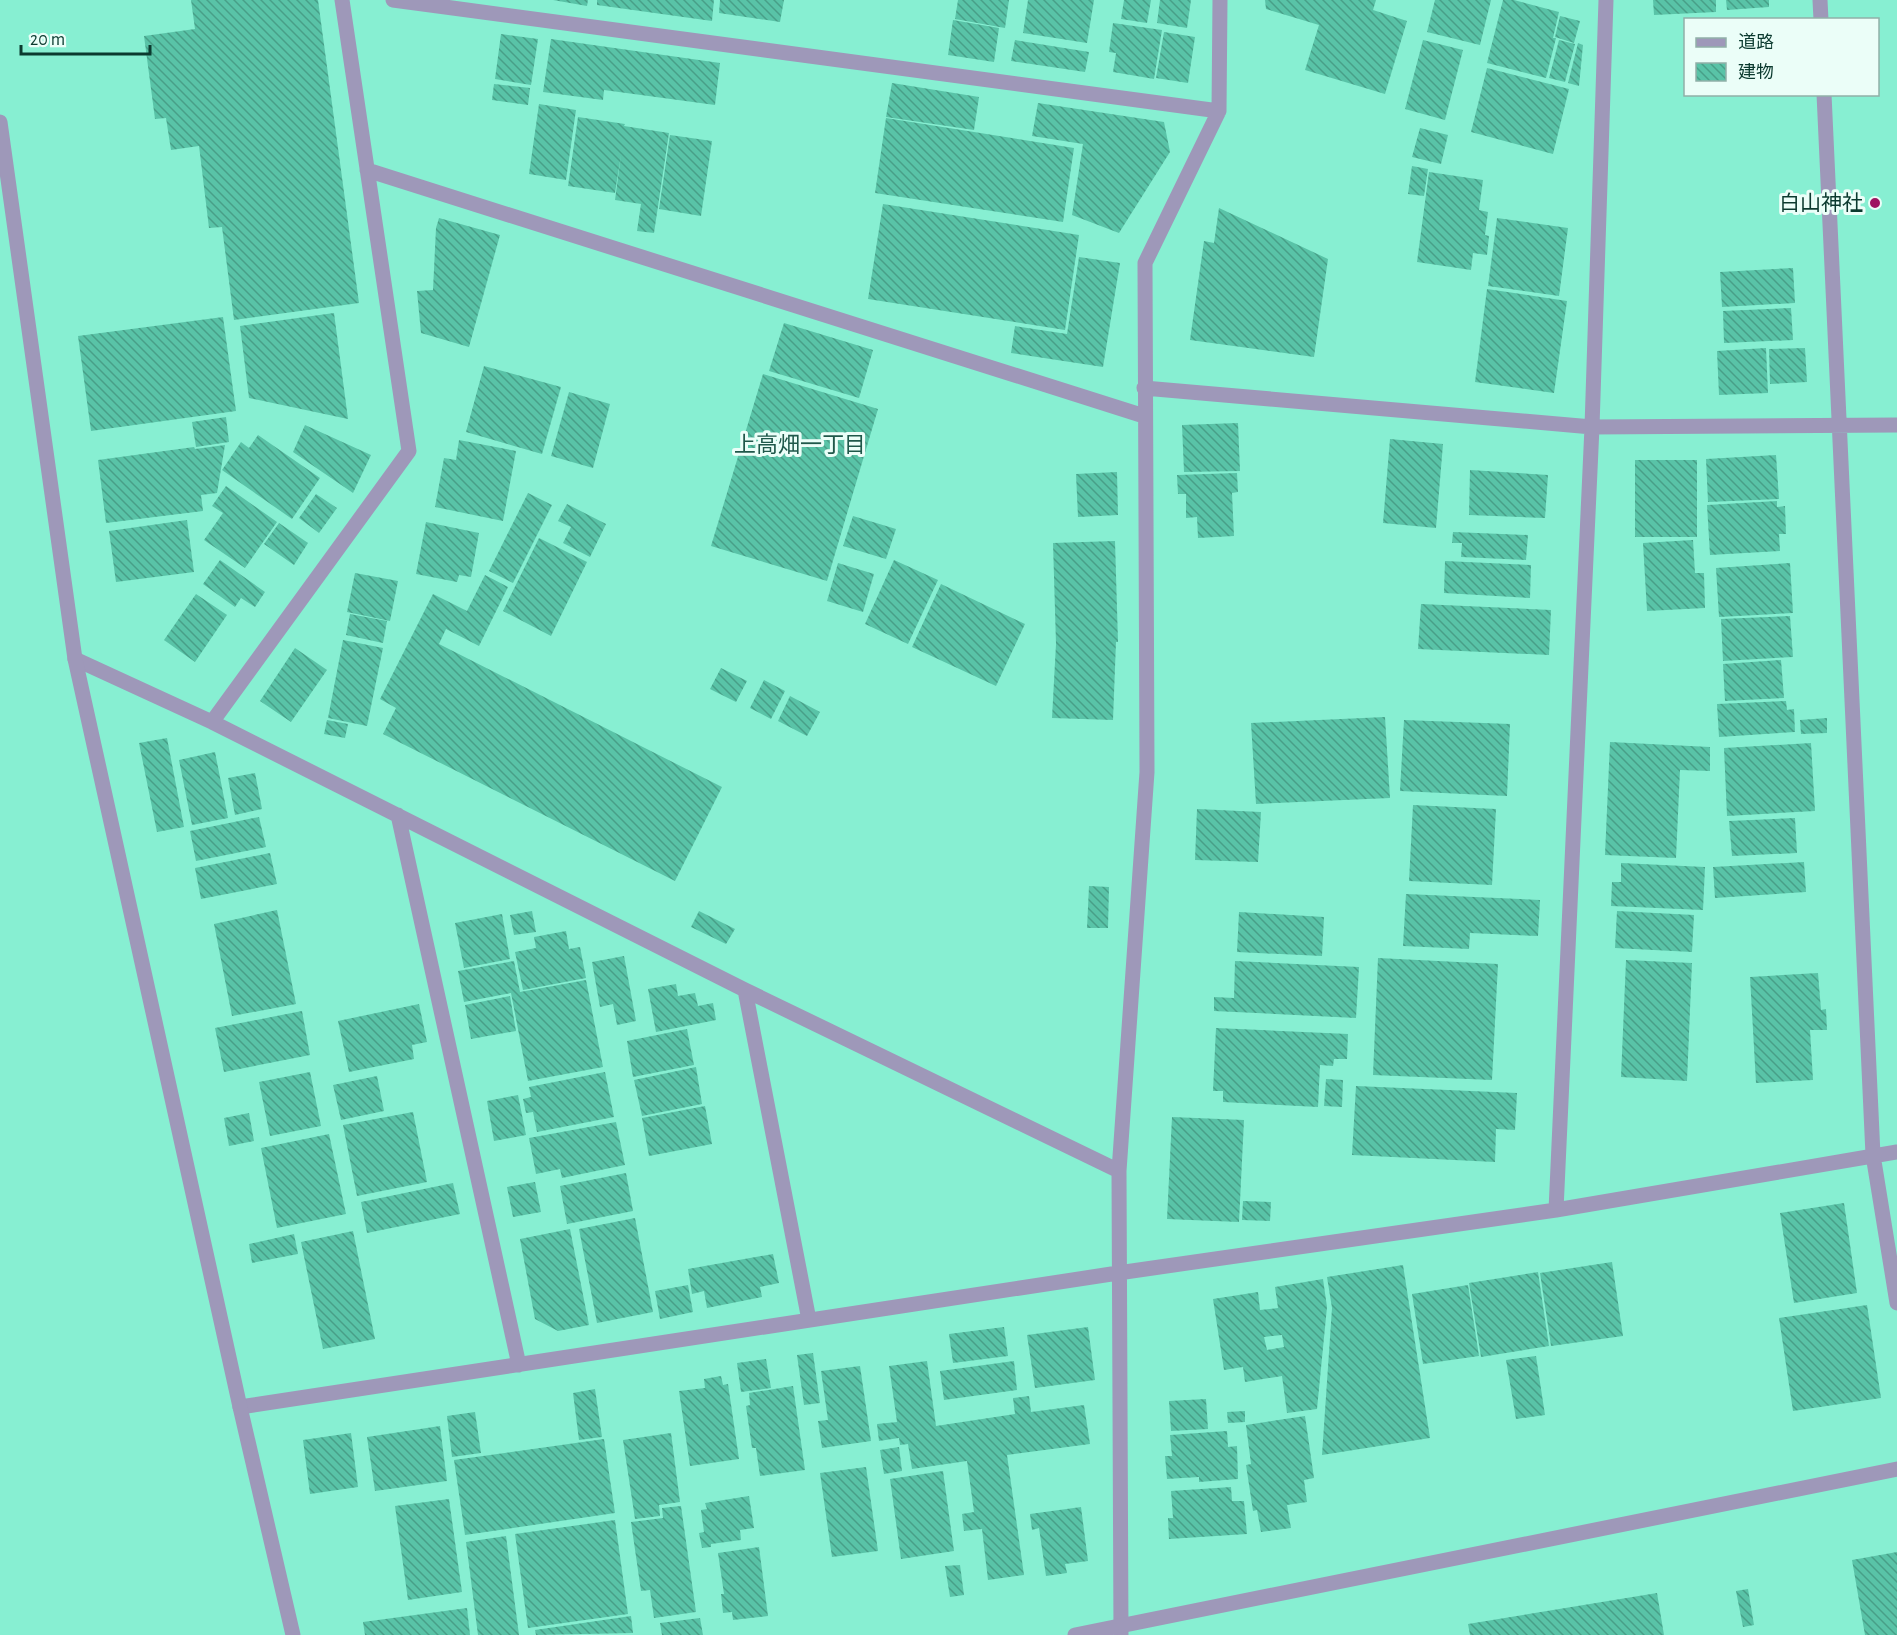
<svg xmlns="http://www.w3.org/2000/svg" width="1897" height="1635" font-family="'Alegreya Sans','Noto Sans JP',sans-serif">
<style>
.building{fill:url(#building-back-hatch);fill-rule:evenodd}
.lines{fill:none;stroke-linecap:round;stroke-linejoin:round}
.minor{stroke:#9e98b9;stroke-width:15}
.tertiary{stroke:#9e98b9;stroke-width:15}
.poi-dot{fill:#9e1461;stroke:#ebfef8;stroke-width:2}
.labels{text-anchor:middle;dominant-baseline:central;stroke-width:6;stroke-linejoin:round;paint-order:stroke}
.poi-label{font-size:21px;fill:#0b3a2f;stroke:#ebfef8;text-anchor:end}
.neighbourhood-label{font-size:22px;fill:#1f584a;stroke:#ebfef8}
</style>
<defs>
<pattern id="building-back-hatch" width="6" height="6" patternUnits="userSpaceOnUse" patternTransform="scale(1.5)"><rect width="6" height="6" fill="#59c3a7"/><path d="M-1 5l2 2M0 0l6 6M5-1l2 2" fill="none" stroke="#489f88"/></pattern>
</defs>
<rect width="100%" height="100%" fill="#87efd2"/>
<path class="building" d="M191,0H318L359,303L234,320L222,227L209,228L199,146L171,150L166,118L155,119L144,36L195,29Z
M553,0H588L587,6Z
M597,0H714L712,21L597,5Z
M720,0H784L780,22L719,13Z
M958,0H1009L1005,28L955,19Z
M1028,0H1094L1087,43L1023,33Z
M1124,0H1151L1147,23L1121,19Z
M1160,0H1191L1187,28L1157,23Z
M1265,0H1376L1373,10L1407,21L1385,94L1305,70L1319,25L1266,9Z
M1435,0H1491L1480,45L1427,32Z
M1503,0H1514L1559,12L1553,38H1556L1546,78L1487,63Z
M1653,0H1716V12L1654,15Z
M1726,0H1769V7L1727,10Z
M1560,16L1580,21L1574,43L1555,37Z
M953,20L999,28L994,62L948,55Z
M1113,23L1162,30L1154,79L1113,72L1116,53L1109,52Z
M1164,32L1195,37L1188,83L1156,78Z
M501,34L538,39L531,85L495,79Z
M551,39L720,63L715,105L604,90L603,100L543,92Z
M1015,40L1089,52L1085,72L1011,61Z
M1423,40L1463,50L1445,120L1405,109Z
M1559,40L1575,44L1565,82L1549,78Z
M1578,43L1583,45L1579,86L1568,83Z
M1487,68L1569,89L1553,154L1471,132Z
M892,83L979,97L974,130L886,117Z
M494,84L530,88L528,105L492,100Z
M1038,103L1164,122L1170,152L1119,233L1072,215L1083,144L1032,136Z
M539,104L576,110L566,180L529,174Z
M578,117L625,124L624,126L669,133L654,233L637,231L641,204L615,200L621,155L615,193L568,186Z
M886,118L1074,148L1063,222L875,193Z
M1420,128L1448,135L1441,164L1412,157Z
M670,135L712,141L701,216L659,209Z
M1412,166L1428,169L1424,196L1408,194Z
M1429,172L1483,180L1479,210L1488,212L1485,235L1489,236L1487,255L1473,253L1471,270L1417,262Z
M883,204L1079,235L1065,330L868,299Z
M1219,208L1328,259L1314,357L1190,340L1204,241L1214,243Z
M439,218L500,235L469,347L421,333L417,291L433,290L436,228Z
M1497,218L1568,228L1559,296L1488,286Z
M1079,257L1120,263L1103,367L1011,353L1015,326L1067,334Z
M1793,268L1795,303L1722,307L1720,272Z
M1487,289L1567,301L1554,393L1475,382Z
M1791,308L1793,340L1724,343L1723,311Z
M334,313L348,419L249,398L240,326Z
M223,317L236,411L91,431L78,336Z
M784,323L873,350L859,398L769,371Z
M1766,348L1768,393L1719,395L1717,351Z
M1805,348L1807,382L1770,384L1769,349Z
M484,366L561,387L542,454L466,432Z
M763,374L878,409L827,581L711,546Z
M569,392L610,404L593,468L551,456Z
M226,417L229,442L196,447L192,422Z
M1238,423L1240,471L1184,472L1182,425Z
M305,425L371,455L353,493L293,452Z
M258,435L320,478L292,519L222,470L241,442L249,448Z
M1390,439L1443,444L1436,528L1383,523Z
M459,440L516,451L503,521L435,507L444,458L456,460Z
M225,445L217,493L201,495L203,511L106,523L98,460L194,447L195,449Z
M1776,455L1779,499L1708,502L1706,459Z
M1635,460H1697V537H1635Z
M1470,470L1548,475L1545,518L1469,515Z
M1117,472L1118,515L1078,517L1076,474Z
M1237,473L1238,492L1232,493L1234,536L1198,538L1197,517L1186,518V494H1178L1177,475Z
M226,486L277,522L245,568L204,540L223,513L212,506Z
M528,493L552,505L513,583L489,571Z
M316,494L337,508L319,533L299,518Z
M1777,501V507L1785,506L1786,534H1779L1780,551L1710,555L1707,505Z
M567,504L606,524L590,557L563,543L571,527L558,521Z
M853,516L896,529L886,559L843,546Z
M187,520L194,572L116,582L109,531Z
M426,522L479,533L471,577L459,575L457,582L416,574Z
M279,523L308,543L294,565L264,544Z
M1453,532L1528,535L1526,560L1461,557L1462,543H1452Z
M539,538L587,562L551,636L503,611Z
M1693,540L1695,573H1704L1705,608L1647,611L1643,543Z
M1115,541L1118,642H1116L1113,720L1052,718L1056,644L1053,543Z
M220,560L265,592L255,607L241,598L235,607L203,584Z
M894,560L938,580L908,644L865,624Z
M1445,561L1531,565L1530,598L1444,593Z
M838,563L874,574L863,612L827,601Z
M1790,563L1793,613L1719,617L1716,568Z
M355,573L398,581L390,621L347,612Z
M485,575L508,587L479,646L446,629L439,644L722,787L675,881L383,734L396,708L380,699L433,594L467,611Z
M941,584L1025,624L996,686L912,647Z
M196,594L227,615L195,662L164,640Z
M1421,604L1551,610L1549,655L1418,649Z
M350,614L387,621L383,643L346,635Z
M1790,616L1793,657L1723,661L1721,619Z
M343,640L383,648L367,726L328,718Z
M295,648L327,670L291,722L260,701Z
M1781,660L1784,698L1725,701L1723,664Z
M721,668L747,681L736,702L710,689Z
M764,680L785,691L771,719L750,708Z
M790,696L820,712L807,736L778,721Z
M1786,701L1787,710L1794,709L1795,732L1719,737L1717,704Z
M1385,717L1390,798L1256,804L1251,723Z
M1827,718V733L1801,734L1800,720Z
M327,720L348,724L345,738L324,734Z
M1404,720L1510,724L1507,796L1400,791Z
M167,738L184,827L157,832L139,743Z
M1610,742L1710,747V771L1680,770L1676,858L1605,855Z
M1811,743L1815,811L1727,816L1724,748Z
M215,752L228,818L192,825L179,760Z
M255,773L262,809L235,815L228,778Z
M1413,805L1496,809L1492,885L1409,881Z
M1197,809L1261,812L1258,862L1195,860Z
M259,817L266,847L196,861L190,831Z
M1795,818L1797,853L1732,856L1729,821Z
M270,853L277,884L201,899L195,868Z
M1804,862L1806,892L1715,898L1713,867Z
M1621,863L1705,867L1703,910L1611,906L1612,882H1621Z
M1089,886L1109,887L1108,928H1087Z
M1406,894L1540,900L1538,936L1470,933L1469,949L1403,946Z
M277,910L296,1004L232,1016L214,924Z
M532,911L536,932L514,935L510,915Z
M699,911L735,929L726,944L691,927Z
M1617,911L1694,915L1692,952L1615,948Z
M1239,912L1324,917L1322,956L1237,952Z
M502,914L510,959L464,968L455,923Z
M566,931L569,949L580,947L586,978L523,990L515,952L536,948L534,937Z
M624,956L636,1021L617,1025L613,1004L600,1007L592,962Z
M1378,958L1498,964L1492,1080L1373,1075Z
M1626,960L1692,963L1687,1081L1621,1077Z
M514,961L520,992L586,980L603,1067L528,1081L511,993L464,1002L458,971Z
M1235,961L1359,967L1356,1018L1214,1011V997L1234,998Z
M1818,973L1821,1010L1826,1009L1827,1030H1810L1813,1080L1756,1083L1750,977Z
M676,984L678,996L695,993L698,1006L713,1003L716,1020L656,1032L648,989Z
M510,996L516,1031L471,1039L465,1005Z
M419,1004L427,1042L412,1045L414,1059L349,1072L338,1021Z
M302,1011L310,1055L224,1072L215,1028Z
M1216,1028L1348,1034L1347,1059H1334L1333,1066L1320,1065L1318,1107L1223,1102V1091H1213Z
M687,1029L694,1065L633,1077L627,1041Z
M696,1067L702,1104L642,1116L634,1080Z
M310,1072L321,1126L270,1136L259,1082Z
M605,1072L614,1117L537,1132L533,1112L526,1113L523,1099L531,1097L529,1087Z
M377,1076L384,1111L341,1120L333,1085Z
M1326,1079L1343,1080L1342,1107L1324,1106Z
M1356,1086L1517,1093L1515,1130L1496,1129L1495,1162L1352,1155Z
M518,1095L526,1135L494,1141L487,1101Z
M705,1106L712,1144L649,1156L642,1118Z
M413,1112L427,1182L357,1196L343,1125Z
M249,1113L254,1141L229,1146L224,1118Z
M1172,1117L1244,1120L1239,1222L1167,1219Z
M616,1122L625,1165L562,1178L560,1169L536,1174L529,1138Z
M329,1134L346,1214L277,1228L261,1148Z
M626,1173L633,1211L567,1224L560,1186Z
M535,1182L541,1212L513,1217L507,1187Z
M453,1183L460,1214L367,1233L361,1202Z
M1243,1201L1271,1202L1270,1221L1242,1220Z
M1844,1203L1857,1293L1794,1303L1780,1213Z
M635,1218L653,1312L597,1323L579,1229Z
M570,1229L589,1325L558,1331L535,1319L520,1239Z
M353,1231L375,1339L323,1349L301,1242Z
M294,1234L298,1254L252,1263L249,1244Z
M773,1254L779,1283L760,1287L762,1297L707,1308L704,1291L692,1294L688,1269Z
M1612,1262L1623,1336L1551,1346L1540,1273Z
M1403,1265L1430,1438L1322,1455L1332,1308L1327,1277Z
M1538,1272L1549,1346L1481,1357L1469,1283Z
M1323,1279L1327,1307L1317,1409L1287,1413L1282,1376L1245,1382L1243,1367L1224,1370L1213,1299L1258,1292L1260,1310L1278,1308L1275,1287ZM1282,1335L1284,1347L1267,1350L1264,1337Z
M688,1285L693,1312L660,1319L655,1291Z
M1468,1285L1479,1356L1423,1364L1412,1294Z
M1867,1305L1881,1398L1793,1411L1779,1318Z
M1004,1327L1008,1356L953,1363L949,1334Z
M1088,1327L1095,1380L1035,1388L1027,1335Z
M813,1353L820,1403L804,1405L797,1355Z
M1536,1356L1545,1415L1516,1419L1506,1360Z
M766,1359L771,1388L741,1392L737,1363Z
M927,1361L936,1426L1015,1414L1013,1398L1029,1396L1031,1412L1084,1405L1090,1444L1007,1455L1024,1575L988,1580L982,1529L964,1531L962,1514L974,1512L967,1461L912,1469L908,1444L900,1445L899,1438L879,1441L877,1424L897,1422L889,1366Z
M1014,1361L1017,1390L944,1400L940,1371Z
M860,1366L871,1441L822,1448L818,1421L828,1420L821,1371Z
M721,1376L723,1385L728,1384L739,1459L690,1466L679,1391L705,1388L704,1379Z
M793,1386L805,1470L760,1476L756,1448H752L746,1406L750,1405L749,1393Z
M595,1389L602,1437L579,1440L573,1393Z
M1206,1399L1208,1429L1171,1431L1169,1401Z
M1245,1411V1422L1228,1423L1227,1412Z
M475,1412L481,1453L452,1457L447,1416Z
M1305,1416L1314,1478L1304,1480L1307,1502L1287,1505L1291,1528L1261,1532L1257,1510L1253,1511L1246,1465L1251,1464L1246,1425Z
M440,1426L447,1481L375,1491L367,1437Z
M1227,1431L1228,1447L1237,1446L1238,1479L1199,1482V1477L1167,1479L1165,1456H1172L1170,1435Z
M351,1433L358,1487L310,1494L303,1440Z
M671,1433L680,1502L659,1505L660,1516L635,1519L623,1440Z
M604,1439L615,1513L465,1535L454,1460Z
M899,1447L902,1471L884,1474L880,1450Z
M866,1467L878,1551L832,1557L820,1473Z
M943,1471L954,1551L901,1559L890,1479Z
M1231,1487L1232,1501H1244L1247,1534L1169,1539L1168,1518H1173L1171,1491Z
M749,1496L754,1528L740,1530L741,1540L711,1544V1547L702,1548L699,1533L704,1532L701,1510L707,1509L705,1503Z
M449,1499L462,1592L408,1600L395,1506Z
M681,1506L696,1612L654,1618L650,1590L641,1591L631,1522L663,1518L662,1508Z
M1081,1507L1088,1561L1065,1564L1067,1573L1046,1576L1039,1528L1032,1530L1030,1514Z
M615,1520L628,1614L528,1628L515,1534Z
M506,1536L519,1635H478L466,1542Z
M759,1547L768,1616L733,1620L732,1612L723,1613L721,1594H724L718,1553Z
M1897,1552V1635H1865L1852,1560Z
M960,1565L964,1595L950,1597L945,1566Z
M1748,1589L1754,1625L1743,1627L1736,1591Z
M1657,1593L1664,1635H1470L1468,1624Z
M467,1608L470,1635H365L363,1622Z
M631,1616L633,1633L536,1635L535,1630Z
M700,1618L703,1635H662L660,1623Z"/>
<g class="lines">
<path class="minor" d="M393,0L1219,111
M1820,0L1821,20
M1824,94L1873,1155L1897,1303
M367,170L1144,416
M1144,388L1592,427L1897,425
M75,659L212,722L745,990L1119,1171
M212,722L409,451L342,0
M398,815L519,1365
M745,990L809,1320
M1556,1210L1592,427L1606,0
M240,1407L1118,1273L1556,1210L1897,1152
M1121,1635L1119,1171L1147,772L1145,263L1219,111L1220,0"/>
<path class="tertiary" d="M0,122L75,659L240,1407L293,1635
M1075,1635L1897,1469"/>
</g>
<circle class="poi-dot" cx="1875" cy="203" r="6"/>
<g class="labels">
<g class="poi-label">
<text x="1863" y="203">白山神社</text>
</g>
<g class="neighbourhood-label">
<text x="800" y="445">上高畑一丁目</text>
</g>
</g>
<rect x="1684" y="18" width="195" height="78" fill="#ebfef8" stroke="#91b0a8" stroke-width="1.5"/>
<rect x="1696" y="38" width="30" height="9" fill="#9e98b9" stroke="#91b0a8" stroke-width="1.5"/>
<text x="1738" y="48" font-size="18" fill="#0b3a2f">道路</text>
<rect x="1696" y="63" width="30" height="18" fill="url(#building-back-hatch)" stroke="#91b0a8" stroke-width="1.5"/>
<text x="1738" y="78" font-size="18" fill="#0b3a2f">建物</text>
<path d="M21 45v9h129v-9" fill="none" stroke="#0b3a2f" stroke-width="3"/>
<text x="30" y="45" font-size="18" fill="#0b3a2f" stroke="#ebfef8" stroke-width="4.5" paint-order="stroke">20 m</text>
</svg>
